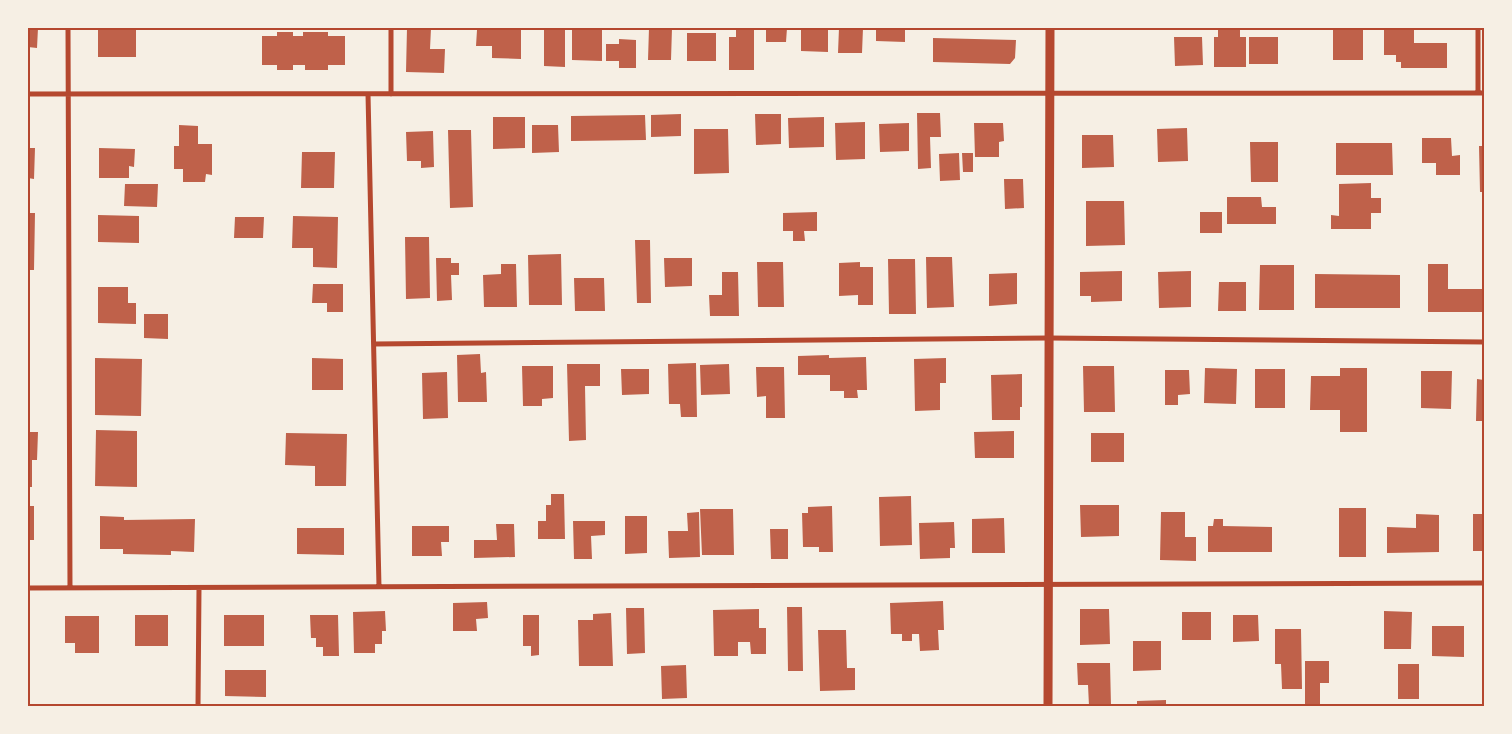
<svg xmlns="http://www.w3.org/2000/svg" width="1512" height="734" font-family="'Exo 2',sans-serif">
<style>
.building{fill:#bf614a}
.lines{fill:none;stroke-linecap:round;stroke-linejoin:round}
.minor{stroke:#b5482f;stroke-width:5}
.tertiary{stroke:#b5482f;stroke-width:9}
.neatline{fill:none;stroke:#b5482f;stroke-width:2}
</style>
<rect width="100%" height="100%" fill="#f6efe4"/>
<path class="building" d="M28,28H38L37,48L28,47Z
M98,28H136V57H98Z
M407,28H431L430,49H445L444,73L406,72Z
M465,28H521V59L492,58V46H476L477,30L465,29Z
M544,28H565V67L544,66Z
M572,28H602V61L572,60Z
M649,28H672L671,60H648Z
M736,28H754V70H729V37H736Z
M766,28H787L786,42H766Z
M801,28H828V52L801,51Z
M839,28H863L862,53H838Z
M876,28H905V42L876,41Z
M1218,28H1240V37H1246V67H1214V37H1218Z
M1333,28H1363V60H1333Z
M1384,28H1414V43H1447V68H1401V62H1396V55H1384Z
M277,32H293V36H303V32H328V36H345V65H328V70H305V65H293V70H277V65H262V36H277Z
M687,33H716V61H687Z
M1174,37H1202L1203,65L1175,66Z
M1249,37H1278V64H1249Z
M933,38L1016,40L1015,58L1010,64L933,62Z
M619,39L636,40V68H619V61H606V44H619Z
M917,113H940L941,137H930L931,168L918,169Z
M681,114V136L651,137V115Z
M755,114H781V144L756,145Z
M645,115L646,140L571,141V116Z
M493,117H525V148L493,149Z
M824,117V147L789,148L788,118Z
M865,122V159L836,160L835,123Z
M909,123V151L880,152L879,124Z
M974,123H1003L1004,141L999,142V157H975Z
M179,125L198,126V144H212V175L206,174L205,182H183V169H174V146H179Z
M532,125H558L559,152L532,153Z
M1187,128L1188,161L1158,162L1157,129Z
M694,129H728L729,173L694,174Z
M448,130H471L473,207L450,208Z
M433,131L434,167L421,168V161H407L406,132Z
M1082,135H1113L1114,167L1082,168Z
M1422,138H1451L1452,156L1460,155V175H1436V163H1422Z
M1250,142H1278V182H1251Z
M1336,143H1392L1393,175H1336Z
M1479,146H1484V192H1480Z
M28,148H35L34,179L28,178Z
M99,148L135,149L134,167L129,166V178H99Z
M302,152H335L334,188H301Z
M959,153L960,180L940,181L939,154Z
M962,153H973V172H963Z
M1004,179H1023L1024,208L1005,209Z
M1371,183V198H1381V213H1371V229H1331V215L1339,216V184Z
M125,184H158L157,207L124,206Z
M1227,197H1261L1262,207H1276V224H1227Z
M1086,201H1124L1125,245L1086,246Z
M817,212V231H804L805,241H793V231H783V213Z
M1200,212H1222V233H1200Z
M28,213H35L34,270H28Z
M98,215L139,216V243L98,242Z
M293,216L338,217L337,268L313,267V248H292Z
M235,217H264L263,238H234Z
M405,237H429L430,298L406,299Z
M635,240H650L651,303H637Z
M561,254L562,305H529L528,255Z
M926,257H952L954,307L927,308Z
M436,258H451V263H459V275H451L452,300L437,301Z
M664,258H692V286L665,287Z
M888,259H915L916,314H889Z
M757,262H783L784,307H758Z
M860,262V267H873V305H858V295L839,296V263Z
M501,264H516L517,307H484L483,275L501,274Z
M1428,264H1448V289H1484V312H1428Z
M1260,265H1294V310H1259Z
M1122,271V301L1091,302V296H1080V272Z
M1191,271V307L1159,308L1158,272Z
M722,272H738L739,316H710L709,295H722Z
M1017,273V304L989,306V274Z
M1315,274L1400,275V308H1315Z
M574,278H604L605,311H575Z
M1219,282H1246V311H1218Z
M313,284H343V312H327V303H312Z
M98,287H128V303H136V324L98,323Z
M144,314H168V339L144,338Z
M480,354L481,373L486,372L487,402H458L457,355Z
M829,355V358L866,357L867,390H857L858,398H844V391H830V375H798V356Z
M95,358L142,359L141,416L95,415Z
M312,358L343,359V390H312Z
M946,358V383H940V410L915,411L914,359Z
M696,363L697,417H681L680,404H669L668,364Z
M567,364H600V386H585L586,440L569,441Z
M729,364L730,394L701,395L700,365Z
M522,366H553V398L542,399V406H523Z
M1083,366H1114L1115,412H1084Z
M756,367H784L785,418H766V396L757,397Z
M1205,368L1237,369L1236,404L1204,403Z
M1340,368H1367V432H1340V410H1310L1311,376H1340Z
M621,369H649V394L622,395Z
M1255,369H1285V408H1255Z
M1165,370H1189L1190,394L1178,395V405H1165Z
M1421,371H1452L1451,409L1421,408Z
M447,372L448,418L423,419L422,373Z
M1022,374V407H1020V420H992L991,375Z
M1477,379L1484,380V421H1476Z
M96,430L137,431V487L95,486Z
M1014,431V458H975L974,432Z
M28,432H38L37,460H32V487H28Z
M286,433L347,434L346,486H315V466L285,465Z
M1091,433H1124V462H1091Z
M551,494H564L565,539H538V521H546V505H551Z
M911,496L912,545L880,546L879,497Z
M1080,505H1119V536L1081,537Z
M28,506H34V540H28Z
M832,506L833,552H819V547H803L802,513H808V507Z
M1339,508H1366V557H1339Z
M700,509H733L734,555H702Z
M699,512L700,557L669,558L668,531H688L687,513Z
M1161,512H1185V537H1196V561L1160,560Z
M1416,514L1439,515V552L1387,553V527L1416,528Z
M1473,514H1484V551H1473Z
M100,516L124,517V520L195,519L194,552L171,551V555L123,554V549H100Z
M625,516H647V553L625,554Z
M1004,518L1005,553H972V519Z
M1214,519H1223V526L1272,527V552H1208V526H1213Z
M573,521H605V535L591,536L592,559H574Z
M954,522L955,548H950V558L920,559L919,523Z
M496,524H514L515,557L474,558V540H497Z
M412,526H449V542H441L442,556H412Z
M297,528H344V555L297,554Z
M770,529H788V559H771Z
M943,601L944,630H938L939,650L920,651L919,634H912V641H902V634H891L890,603Z
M487,602L488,618L476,619L477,631H453V603Z
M787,607H802L803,671H788Z
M626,608H644L645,653L627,654Z
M759,609V628H766V654H751L750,642H738V656H714L713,610Z
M1080,609H1109L1110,644L1080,645Z
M385,611L386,631H382V644H375V653H354L353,612Z
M1384,611L1412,612L1411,649H1384Z
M1182,612H1211V640H1182Z
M611,613L613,666H579L578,620H593V614Z
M135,615H168V646H135Z
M224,615H264V646H224Z
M310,615H338L339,656H323V647H316V638H311Z
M523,615H539V655L531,656V646H523Z
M1233,615H1258L1259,641L1233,642Z
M65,616H99V653H75V643H65Z
M1432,626H1464V657L1432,656Z
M1275,629H1301L1302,689H1282L1281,664H1275Z
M818,630H846L847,668H855V690L820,691Z
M1133,641H1161V670L1133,671Z
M1305,661H1329V683H1320V706H1305Z
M1077,663H1110L1111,706H1089L1088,685H1078Z
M1398,664H1419V699H1398Z
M686,665L687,698L662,699L661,666Z
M225,670H266V697L225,696Z
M1166,700V706H1137V701Z
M135,704H169V706H135Z"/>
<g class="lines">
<path class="minor" d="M68,28L70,588
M391,28V94
M1478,93V28
M28,94L1484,93
M368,94L379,587
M374,344L1049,338L1484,342
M28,588L1484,583
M198,706L199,588"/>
<path class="tertiary" d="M1048,706L1050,28"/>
</g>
<rect width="1512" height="734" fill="none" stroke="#f6efe4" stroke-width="58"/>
<rect x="29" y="29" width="1454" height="676" class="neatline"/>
</svg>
